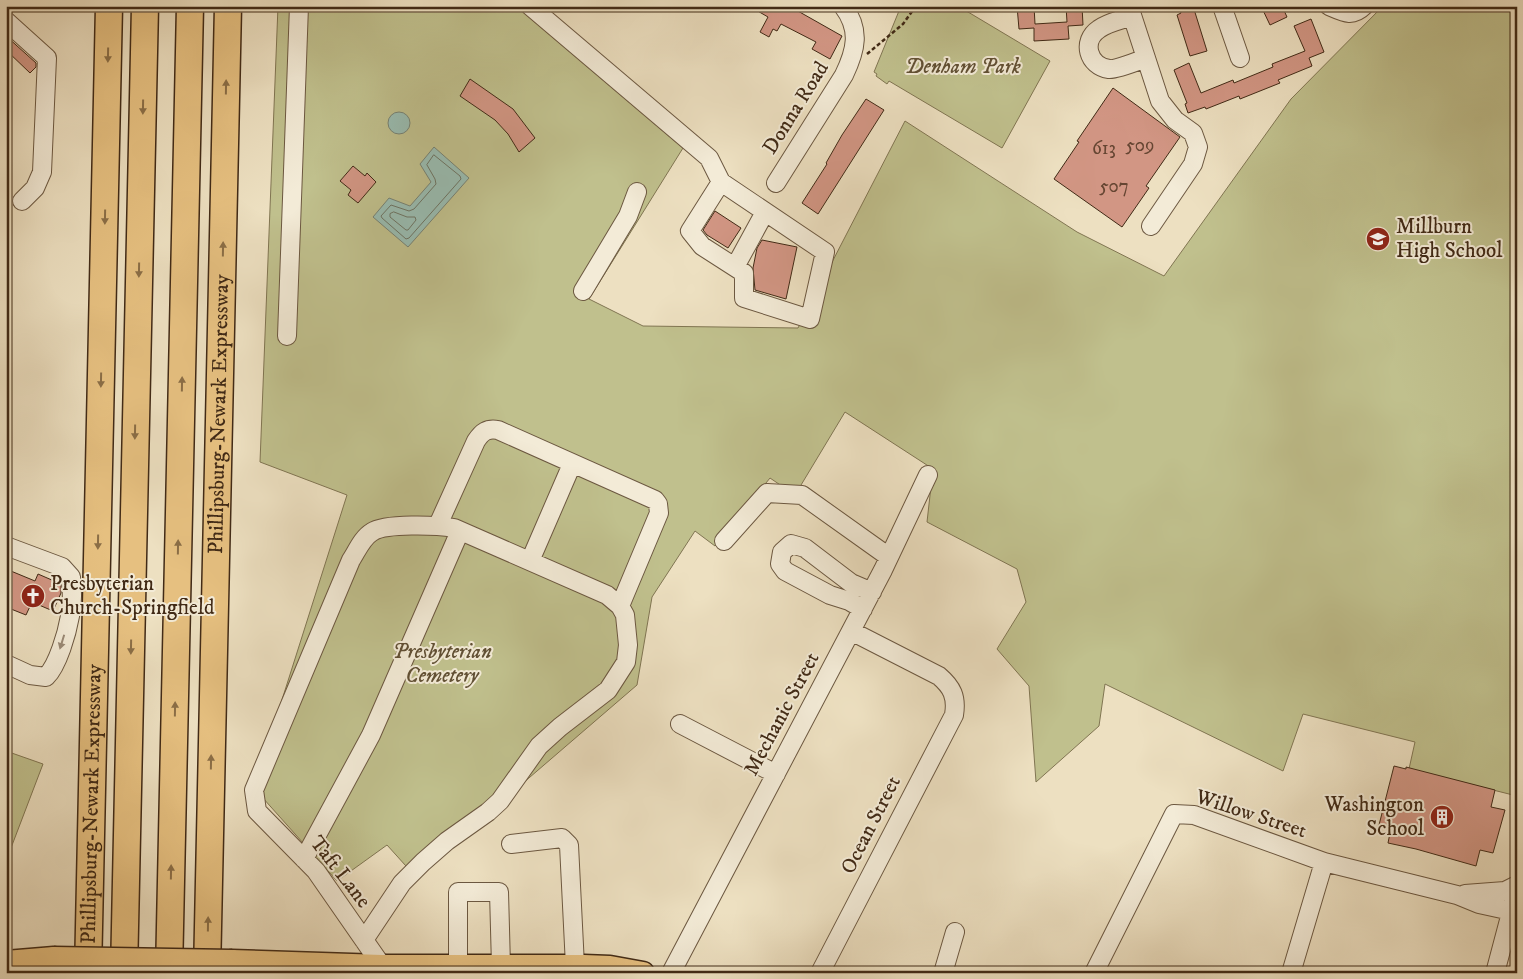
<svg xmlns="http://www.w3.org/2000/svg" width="1523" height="979" font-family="'IM FELL DW Pica',serif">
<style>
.green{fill:#c0c08d;stroke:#807552}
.water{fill:#99bdb2;stroke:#768274}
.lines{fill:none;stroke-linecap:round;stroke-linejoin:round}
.shore{stroke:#6d7464;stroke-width:1}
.building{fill:#d29684;stroke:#412a16}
.minor-casing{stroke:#6c5841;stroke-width:20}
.major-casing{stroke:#412a16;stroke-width:25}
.highway-casing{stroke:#412a16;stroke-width:29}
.path{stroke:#412a16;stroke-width:2.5;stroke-dasharray:4 2.5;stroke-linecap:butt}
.minor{stroke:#f3ebd7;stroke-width:18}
.major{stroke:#e6c080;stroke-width:22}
.highway{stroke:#e6c080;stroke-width:26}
.major-bridge-casing{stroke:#412a16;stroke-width:25;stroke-linecap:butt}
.major-bridge{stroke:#e6c080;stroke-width:22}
.oneway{fill:#8b6e46}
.oneway2{fill:#9a8a76}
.labels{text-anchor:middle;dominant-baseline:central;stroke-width:4;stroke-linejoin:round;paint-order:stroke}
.number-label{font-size:19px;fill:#654532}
.park-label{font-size:21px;font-style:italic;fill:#615034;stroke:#f3ebd7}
.street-label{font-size:21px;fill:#412a16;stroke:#f3ebd7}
.poi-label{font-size:21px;fill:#412a16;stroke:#f3ebd7;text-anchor:start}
</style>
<rect width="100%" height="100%" fill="#ede0c1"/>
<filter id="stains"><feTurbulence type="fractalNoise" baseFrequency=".004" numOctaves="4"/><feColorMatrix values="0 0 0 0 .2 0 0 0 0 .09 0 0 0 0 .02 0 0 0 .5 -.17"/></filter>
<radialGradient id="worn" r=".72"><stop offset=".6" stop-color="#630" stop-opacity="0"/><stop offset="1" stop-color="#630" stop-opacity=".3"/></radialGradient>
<path class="green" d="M278,6H516L683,148L589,299L643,326L798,328L905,121L1077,232L1164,276L1291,99L1383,6H1517V796L1409,769L1415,742L1303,714L1283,771L1105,684L1099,726L1036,782L1029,686L997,649L1026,602L1017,569L927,522L933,469L845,412L795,495L770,478L715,546L695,531L652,597L637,685L415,876L387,845L337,881L254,788L347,495L260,462Z
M901,6H958L1050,61L1002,148L889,81L887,84L876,76L877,74L874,72Z
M6,751L43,764L6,861Z"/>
<path class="water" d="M388 123a11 11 0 1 1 22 0a11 11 0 1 1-22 0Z
M434,147L469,178L408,247L373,217L389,198L410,206L431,182L420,164Z"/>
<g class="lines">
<path class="shore" d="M434,155L460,176L461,179L409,238L406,239L382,218L381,216L391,205L409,211L414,209L436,184L435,179L427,165Z
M394,212L407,217H415L416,220L408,230H406L390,217V214Z"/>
</g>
<path class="building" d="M749,6H789L842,36L830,59L812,49L816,42L781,24L777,31L773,29L769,37L760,32L768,17Z
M1017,6H1034L1035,24L1067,22L1066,6H1082L1083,25L1068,26L1069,39L1034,41V28L1019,29Z
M1179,6H1193L1207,51L1190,56L1177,15L1181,13Z
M1261,6H1282L1287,17L1270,25Z
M1311,19L1324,52L1309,58L1312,66L1278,80L1280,83L1240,99L1239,96L1206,109L1205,107L1188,113L1185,104L1187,103L1174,70L1189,63L1201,93L1233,80L1234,83L1273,67L1272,64L1305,51L1294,26Z
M6,36L36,63V67L30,73L6,50Z
M470,79L513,109L535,138L519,152L508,134L495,120L460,96Z
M1113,88L1180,137L1146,186L1149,188L1122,227L1054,179L1079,142L1077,141Z
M866,99L884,110L818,214L802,203L827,164L826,163L842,135Z
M353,166L365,176L367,173L376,182L358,203L348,195L351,190L340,181Z
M715,211L741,228L728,248L707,235L703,230Z
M762,240L797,247L786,299L755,290L753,268L757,248Z
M6,569L35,581L38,574L61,584V593L53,611L32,602L26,615L6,607Z
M1394,766L1406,769V767L1495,790L1491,807L1505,810L1493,853L1480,850L1476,866L1416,849L1388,843L1391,828L1379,825Z"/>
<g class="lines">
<g class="minor-casing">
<path id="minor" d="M530,6L709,158L721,182L825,252L810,319L744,298V273L702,246L690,231L721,182
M1129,6L1160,101L1175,120L1193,133L1198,147L1193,164L1151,226
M1222,6L1240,58
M1329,6C1343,12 1352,18 1364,6
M1132,16C1122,20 1108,22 1099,29C1081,41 1088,66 1109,69C1116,70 1138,61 1146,58
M6,21L47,58L42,172L35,188L22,201
M776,183L844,75C856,50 861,30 843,6
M735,267L765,212
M583,291L628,216L637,192
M287,336L299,6
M438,525L476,441C482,432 487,428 498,430L655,500L658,504L659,513L620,606
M724,541L767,493L802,495L889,557
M6,546L62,567L71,577C72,590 73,603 70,616C67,633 58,665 46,677L30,675L6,664
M530,561L572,464
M863,609L849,601L830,595L785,571L780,564L782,552L791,544L805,548L851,583L872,592
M680,724L776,774
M511,844L562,838L569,845L575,966
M304,859L371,735L460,531
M1465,894L1505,891L1517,885
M364,940L402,883L423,862L447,841L488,812L500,801L539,746L560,727L608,690L626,662L628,645L625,615L620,606L607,595L454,528C437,525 385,523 372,532C362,538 357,551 351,560L254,790L257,811L316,871L382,966
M458,966V892H499L501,966
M671,973L883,570L928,475
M820,973L954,715C957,697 952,687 939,676L851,631
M943,973L955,932
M1094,973L1174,814L1194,815L1324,862L1457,895L1479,904L1511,911
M1291,973L1324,862
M1495,973L1517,890"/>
</g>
<g class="major-casing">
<path id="major" d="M232,961L382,966H584L610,967L643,973
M6,962L54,958"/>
</g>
<g class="highway-casing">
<g id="highway">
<path id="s1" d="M88,973L109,6"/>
<path d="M124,973L145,6"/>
<path d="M169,973L190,6"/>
<path id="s2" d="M207,973L228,6"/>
</g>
</g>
<path class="path" d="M867,54L903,24L916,6"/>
<use href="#minor" class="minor"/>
<use href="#major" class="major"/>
<use href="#highway" class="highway"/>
<g class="major-bridge-casing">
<path id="major-bridge" d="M54,958L232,961"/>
</g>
<use href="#major-bridge" class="major-bridge"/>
</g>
<defs><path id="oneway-solid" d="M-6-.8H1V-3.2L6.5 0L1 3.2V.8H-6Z" transform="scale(1.25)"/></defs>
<g class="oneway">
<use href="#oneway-solid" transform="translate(108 55) rotate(91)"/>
<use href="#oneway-solid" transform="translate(226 87) rotate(-89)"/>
<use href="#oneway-solid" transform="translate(143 107) rotate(91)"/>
<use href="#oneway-solid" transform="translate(105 217) rotate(91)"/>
<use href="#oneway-solid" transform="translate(223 249) rotate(-89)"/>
<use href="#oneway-solid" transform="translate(139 270) rotate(91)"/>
<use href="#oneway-solid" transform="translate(101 380) rotate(91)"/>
<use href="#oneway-solid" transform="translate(182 384) rotate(-89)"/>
<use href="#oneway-solid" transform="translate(135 432) rotate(91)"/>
<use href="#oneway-solid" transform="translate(98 542) rotate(91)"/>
<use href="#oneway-solid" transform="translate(178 547) rotate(-89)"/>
<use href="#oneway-solid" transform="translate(131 647) rotate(91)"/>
<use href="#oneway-solid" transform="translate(175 709) rotate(-89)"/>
<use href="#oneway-solid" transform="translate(211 762) rotate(-89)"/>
<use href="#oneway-solid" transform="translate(171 872) rotate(-89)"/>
<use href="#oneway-solid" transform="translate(208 924) rotate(-89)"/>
</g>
<use class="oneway2" href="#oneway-solid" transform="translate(62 642) rotate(107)"/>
<defs>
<g id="school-disc" transform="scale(1.25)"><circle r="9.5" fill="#8f2418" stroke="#f3ebd7"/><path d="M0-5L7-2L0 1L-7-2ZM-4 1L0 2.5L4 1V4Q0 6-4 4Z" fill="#fff"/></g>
<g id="church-disc" transform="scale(1.25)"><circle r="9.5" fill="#8f2418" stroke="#f3ebd7"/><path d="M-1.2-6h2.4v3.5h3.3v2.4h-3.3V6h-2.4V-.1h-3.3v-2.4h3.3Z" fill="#fff"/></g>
<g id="building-disc" transform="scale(1.25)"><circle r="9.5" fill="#8f2418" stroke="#f3ebd7"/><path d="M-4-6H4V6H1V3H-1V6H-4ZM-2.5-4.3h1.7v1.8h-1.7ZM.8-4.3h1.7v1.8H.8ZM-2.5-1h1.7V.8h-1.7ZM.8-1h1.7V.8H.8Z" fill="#fff"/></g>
</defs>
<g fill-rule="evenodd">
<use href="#school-disc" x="1378" y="239"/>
<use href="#church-disc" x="33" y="596"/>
<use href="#building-disc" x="1442" y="817"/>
</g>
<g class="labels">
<g class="number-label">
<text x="1140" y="145">509</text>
<text x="1104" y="148">613</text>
<text x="1114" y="186">507</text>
</g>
<g class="park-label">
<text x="963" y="67">Denham Park</text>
<text x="442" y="652">Presbyterian<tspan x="442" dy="24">Cemetery</tspan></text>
</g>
<g class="street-label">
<text transform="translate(796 108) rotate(-58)">Donna Road</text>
<text stroke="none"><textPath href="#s2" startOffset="559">Phillipsburg-Newark Expressway</textPath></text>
<text transform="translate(782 714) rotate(-62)">Mechanic Street</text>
<text stroke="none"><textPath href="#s1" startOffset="169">Phillipsburg-Newark Expressway</textPath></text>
<text transform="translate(1251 814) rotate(18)">Willow Street</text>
<text transform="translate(871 825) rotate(-63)">Ocean Street</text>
<text transform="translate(340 872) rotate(52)">Taft Lane</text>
</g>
<g class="poi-label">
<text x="1396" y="227">Millburn<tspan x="1396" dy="24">High School</tspan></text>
<text x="50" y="584">Presbyterian<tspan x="50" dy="24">Church-Springfield</tspan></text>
<text x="1424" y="805" text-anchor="end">Washington<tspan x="1424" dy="24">School</tspan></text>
</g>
</g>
<rect width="1523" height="979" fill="none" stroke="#ede0c1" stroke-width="25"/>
<rect x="8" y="8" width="1508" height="964" fill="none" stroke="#412a16" stroke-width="2.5"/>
<rect x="12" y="12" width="1498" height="954" fill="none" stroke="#412a16"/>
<rect width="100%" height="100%" filter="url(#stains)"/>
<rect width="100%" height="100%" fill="url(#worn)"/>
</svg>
